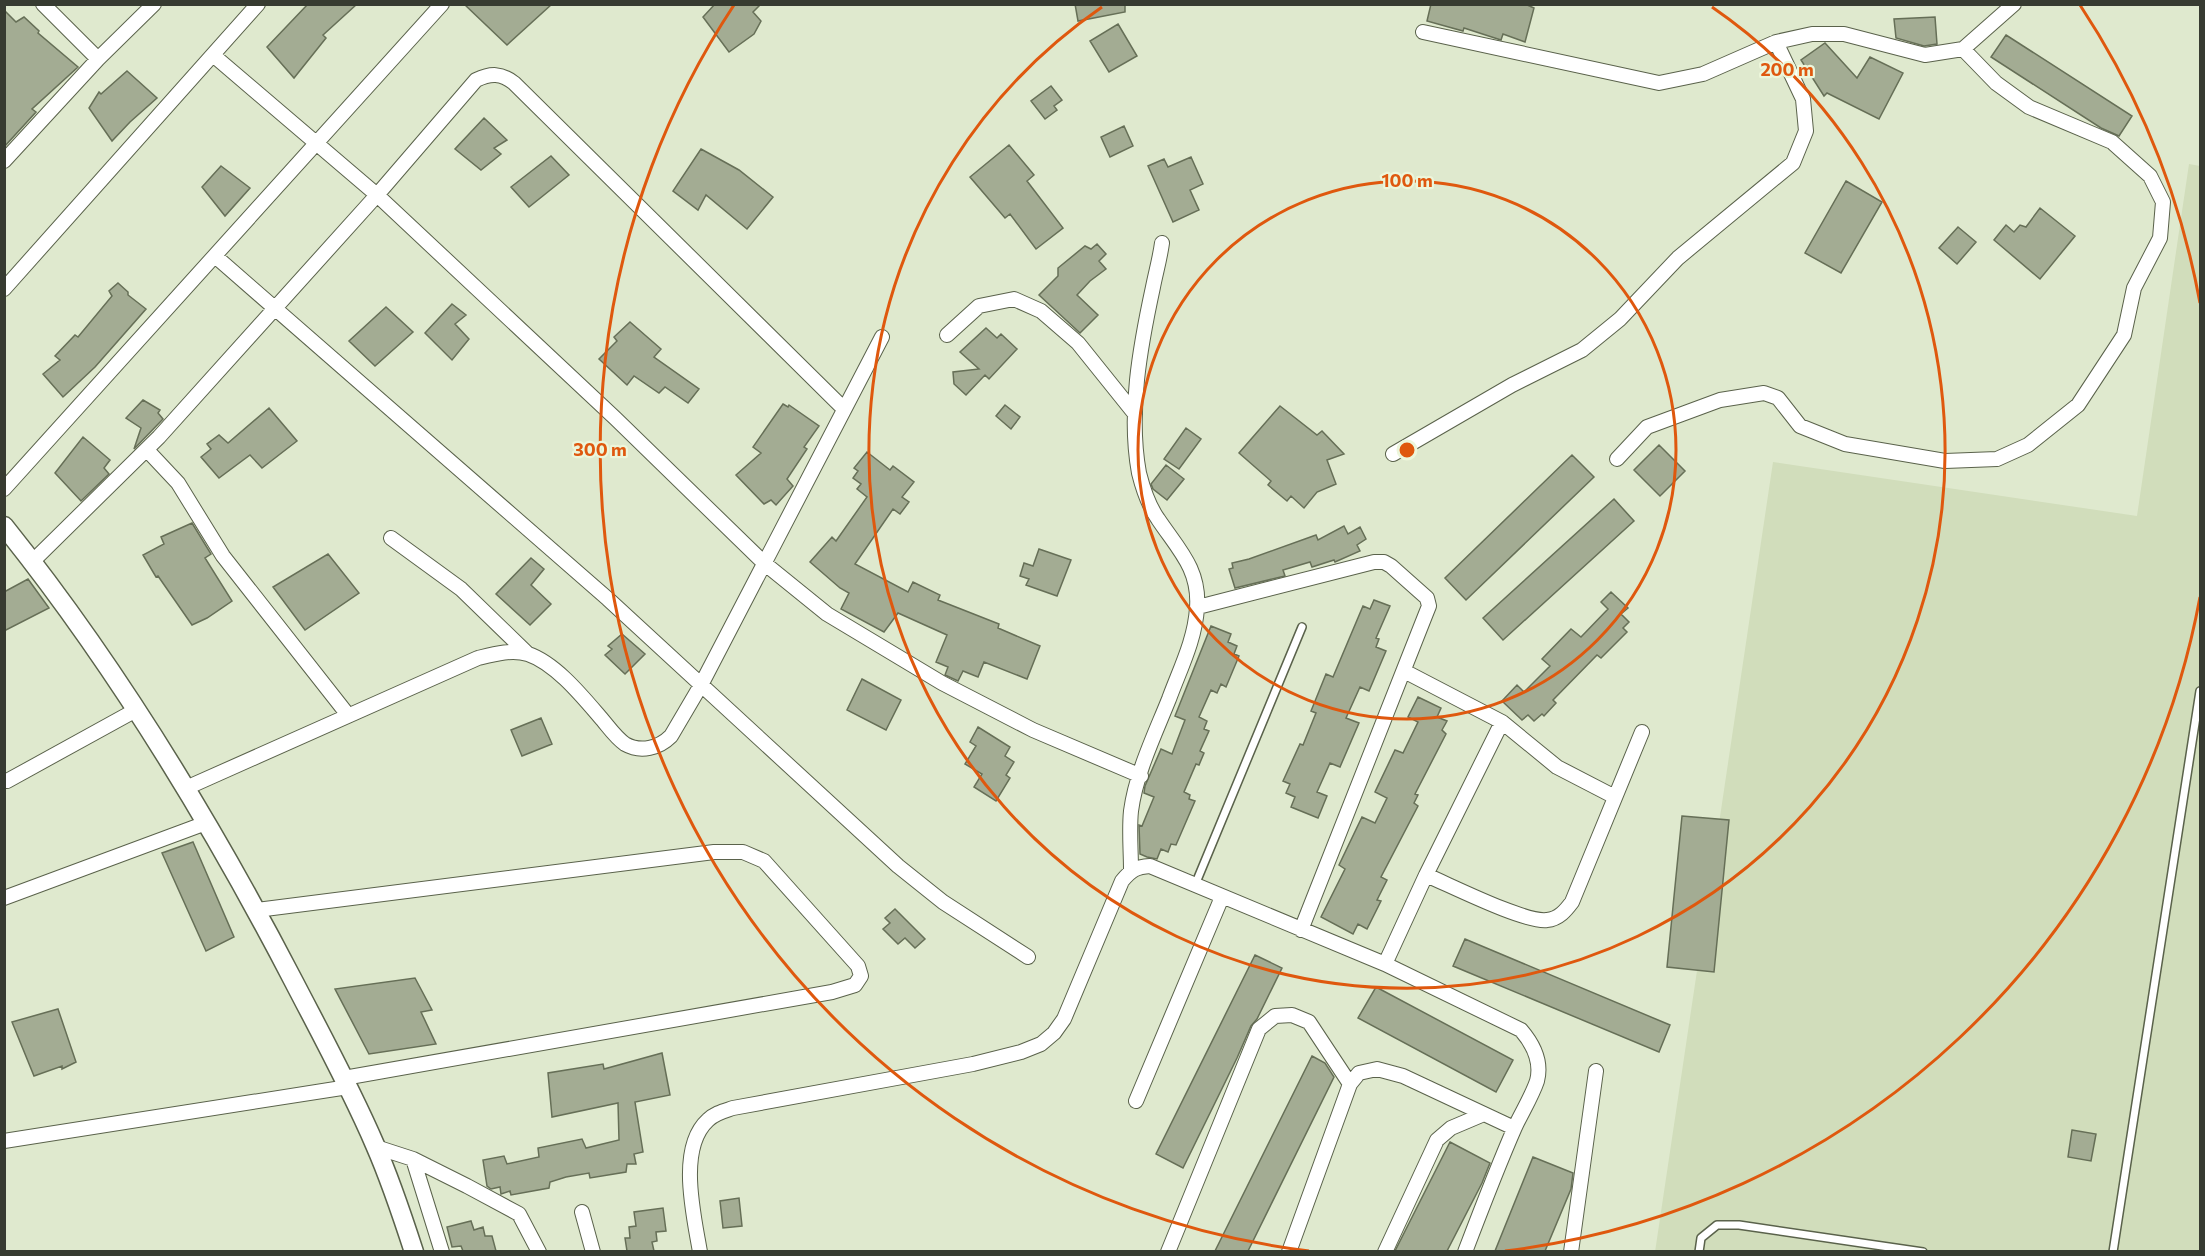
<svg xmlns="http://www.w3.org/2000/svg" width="2205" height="1256" font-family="Commissioner,sans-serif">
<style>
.built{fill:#d1ddbb}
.building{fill:#a3ac93;stroke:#666f57;stroke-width:1.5}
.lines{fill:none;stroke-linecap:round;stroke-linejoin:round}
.service-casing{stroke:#5a624b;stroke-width:10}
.minor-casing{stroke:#5a624b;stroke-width:16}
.tertiary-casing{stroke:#5a624b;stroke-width:21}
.service{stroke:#fff;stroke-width:7}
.minor{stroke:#fff;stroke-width:14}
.tertiary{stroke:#fff;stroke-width:18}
.ring{fill:none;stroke:#df580e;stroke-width:3}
.centre{fill:#df580e;stroke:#ecf6db;stroke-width:3}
.ring-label{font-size:18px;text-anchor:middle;font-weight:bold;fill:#df580e;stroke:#ecf6db;stroke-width:4.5;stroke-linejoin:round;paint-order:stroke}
</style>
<rect width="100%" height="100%" fill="#dfe9ce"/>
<path class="built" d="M2189,164L2200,166V1251L1655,1252L1773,462L2137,516Z"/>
<path class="building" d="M308,4H357L323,35L326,38L294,78L267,47Z
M464,4H552L507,45Z
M715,4H761L753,12L761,21L754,34L729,52L703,17Z
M1075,4H1125V12L1078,21Z
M1431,4H1525L1534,8L1525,42L1503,34L1501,40L1464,28L1463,31L1427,21Z
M4,10L16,22L24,17L39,31L38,33L78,67L32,109L36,112L4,147Z
M1935,17L1937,44L1924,46L1896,38L1894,19Z
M1118,24L1137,56L1109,72L1090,41Z
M2006,35L2132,116L2119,136L2101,128L1991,57Z
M1825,43L1857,78L1870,57L1903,73L1879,119L1827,93L1824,96L1801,60Z
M127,71L157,98L130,122L112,141L89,108L99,92L101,94Z
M1051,86L1062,100L1054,106L1057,110L1045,119L1031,101Z
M484,118L507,140L494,148L501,154L481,170L455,149Z
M1124,126L1133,146L1110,157L1101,137Z
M1009,145L1034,175L1027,181L1063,228L1036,249L1010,214L1005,218L970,177Z
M701,149L739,170L773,197L747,229L706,195L698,210L673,191Z
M551,156L569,175L529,207L511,187Z
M1191,157L1203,184L1190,190L1199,210L1173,222L1148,166L1164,159L1168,167Z
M221,166L250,188L225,216L202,187Z
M1846,181L1882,202L1841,273L1805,253Z
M2040,208L2075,236L2040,279L1994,240L2006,225L2014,232L2020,225L2026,227Z
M1958,227L1976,242L1957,264L1939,248Z
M1097,244L1106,254L1099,261L1106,269L1090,281L1077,295L1098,315L1080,333L1039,295L1058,276V268L1085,246L1091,249Z
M118,283L128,292V295L146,309L95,367L63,397L43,374L60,360L55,356L75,335L78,337L112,296L109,291Z
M452,304L466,315L455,324L469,339L452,360L425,333Z
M386,307L413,332L375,366L349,341Z
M630,322L661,349L654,357L699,389L688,403L665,387L659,393L634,376L627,385L599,359L617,341L614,337Z
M986,328L997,338L1001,334L1017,349L989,379L985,375L966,395L954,384L953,372L979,369L960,352Z
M143,400L160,410L158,413L163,419L134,449L141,428L126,418Z
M783,404L788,407L789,405L819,426L804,447L807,449L787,479L793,486L776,505L771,500L764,504L736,475L761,453L753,447Z
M1005,405L1020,417L1011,429L996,416Z
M1280,406L1317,435L1322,431L1344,454L1327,460L1336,484L1317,492L1304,508L1291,496L1287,501L1268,485L1271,481L1239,453Z
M269,408L297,441L262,468L250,455L219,478L201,457L211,449L207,444L219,435L228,443Z
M1186,428L1201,439L1179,469L1164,459Z
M83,437L110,460L104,468L109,474L81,501L55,473Z
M1659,445L1685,471L1660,496L1634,470Z
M867,452L890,470L893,466L914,482L902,497L909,502L900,514L893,509L855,564L908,592L913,582L940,595L938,600L999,624L998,628L1040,646L1027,679L984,662L978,677L963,671L958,681L945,675L948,667L936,662L947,635L898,613L884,632L841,609L849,593L840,588L810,562L832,537L836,541L867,497L857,489L861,484L853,478L858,471L854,468Z
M1572,455L1594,477L1466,600L1445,578Z
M1166,465L1184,479L1167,500L1153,489L1151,484Z
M1614,499L1634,521L1503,640L1483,618Z
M192,523L211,554L205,558L232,601L207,618L192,625L158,576L156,577L143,555L164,544L161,537Z
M1344,526L1348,534L1360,527L1366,539L1357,545L1360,551L1335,562L1334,560L1312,567L1310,562L1283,570L1285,576L1235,588L1229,569L1233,568L1232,563L1249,559L1316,535L1318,540Z
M1039,549L1071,560L1057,596L1026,585L1029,579L1020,576L1024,563L1033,566Z
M328,554L359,593L305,630L273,587Z
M531,558L544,569L531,585L551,604L530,625L496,594Z
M28,579L49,608L4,631V592Z
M1611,592L1628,608L1621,614L1629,622L1623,628L1627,632L1601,658L1597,655L1553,700L1556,703L1544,716L1542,714L1534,721L1528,715L1522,720L1502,701L1517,685L1524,692L1550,666L1542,659L1571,629L1581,637L1608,609L1601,602Z
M1374,600L1390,606L1376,638L1379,639L1376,647L1386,651L1369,691L1360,687L1346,718L1359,723L1340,767L1330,763L1317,792L1327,796L1318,818L1291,807L1295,797L1286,793L1290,784L1283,781L1300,744L1303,745L1316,713L1311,711L1326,674L1333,677L1363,606L1370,609Z
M1211,626L1231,634L1228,642L1237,646L1234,654L1239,656L1226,687L1221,684L1217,693L1211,690L1199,717L1207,721L1204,729L1209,731L1200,751L1204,753L1199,765L1196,764L1184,792L1190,795L1189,799L1195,801L1176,845L1171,844L1168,852L1161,849L1157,859L1147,857L1140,854L1139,825L1142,826L1154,797L1144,793L1145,786L1161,749L1172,754L1185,720L1175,716Z
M622,634L645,654L625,674L605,655L612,649L608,646Z
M862,679L901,700L886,730L847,710Z
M1418,697L1441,708L1437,717L1447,721L1442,730L1446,734L1415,794L1418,795L1414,803L1418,806L1381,877L1387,880L1377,900L1381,901L1367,929L1358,924L1353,934L1321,917L1345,869L1339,865L1362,817L1375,823L1387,798L1375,792L1395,750L1403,753L1418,722L1408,717Z
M541,718L552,744L522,756L511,730Z
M978,727L1010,747L1005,756L1014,762L1006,775L1010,778L996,801L974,787L982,774L965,764L976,746L970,742Z
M1682,816L1729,820L1714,972L1667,967Z
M193,842L234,937L206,951L162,853Z
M895,909L925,939L915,948L905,938L898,944L883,929L890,923L885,918Z
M1465,939L1670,1025L1659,1052L1453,966Z
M1255,955L1282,968L1257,1019L1251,1026L1237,1058L1183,1168L1156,1154Z
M415,978L432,1010L421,1012L436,1044L369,1054L335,989Z
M1376,987L1513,1060L1496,1092L1358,1018Z
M58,1009L76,1062L62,1069V1066L34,1076L12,1022Z
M662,1053L670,1095L635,1102L643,1152L634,1154L636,1164H627L626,1172L590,1178L589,1173L566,1177L550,1182L549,1188L511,1195L510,1191L501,1194L500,1187L491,1189L487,1186L483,1160L504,1156L507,1164L539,1157L538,1148L582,1139L586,1148L619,1140L618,1103L552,1117L548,1073L603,1064L604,1069Z
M1312,1056L1325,1063L1334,1077L1248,1251H1215Z
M2072,1130L2096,1134L2091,1161L2068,1157Z
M1450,1142L1490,1163L1482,1183L1447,1251H1395Z
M1533,1157L1573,1173L1571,1189L1545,1251H1495Z
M739,1198L742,1226L723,1228L720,1201Z
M663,1208L666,1231L656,1232L657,1241L652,1242L654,1251H627L625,1238H630L629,1227L636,1226L634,1212Z
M471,1221L474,1230L483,1227L485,1236H492L496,1251H463L461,1246L452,1247L447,1227Z"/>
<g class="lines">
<g class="service-casing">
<path id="service" d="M1195,885L1302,627
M1699,1252L1701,1238L1717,1225H1739L1923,1252
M2113,1252L2200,691"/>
</g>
<g class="minor-casing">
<path id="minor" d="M43,4L98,59
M1423,32L1659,83L1703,74L1776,42L1812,34H1844L1925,55L1963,49L1996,83L2029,107L2112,142L2150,176L2163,202L2160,238L2134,288L2124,335L2078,405L2028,445L1997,459L1945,461L1845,444L1800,426L1778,398L1764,393L1720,400L1647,427L1617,459
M1963,49L2014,4
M213,55L377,195L615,418L764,563L827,614L942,683L1033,730L1141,776
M4,161L98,59L154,4
M215,256L608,599L898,866L943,902L1028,957
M4,289L258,4
M947,335L979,306L1014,299L1041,311L1078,343L1135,414
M147,450L178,483L223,556L348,715
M1393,454L1512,385L1582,350L1620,319L1678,258L1793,163L1806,131L1803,99L1776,42
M4,489L442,4
M391,538L461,589L528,654
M33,561L159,437L377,195L476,80C491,73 501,73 514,83L844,409
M1198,607L1374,562H1384L1391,566L1427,598L1429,606L1425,616L1301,930
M1404,671L1502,722L1557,767L1615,797
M7,781L136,710
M186,788L478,658C494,654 512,649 528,654C555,663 582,696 600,717C608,726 615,737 625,744C641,753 659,748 671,736L701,685L882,337
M1131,870C1131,851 1129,830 1131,811C1136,773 1155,734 1169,699C1180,669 1195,640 1197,608C1200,569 1178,549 1158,519C1148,505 1143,489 1139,473C1128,413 1140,347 1153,287C1156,272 1160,258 1162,243
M1426,875C1450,885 1525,923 1547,920C1559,919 1566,910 1572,902L1642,732
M4,898L206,823
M257,910L714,852H743L764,861L858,966L861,976L855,985L832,992L344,1078
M1385,964L1426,875L1502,722
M1136,1101L1222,897
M4,1141L348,1087
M376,1147L413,1159L467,1186L519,1214L539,1252
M413,1159L442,1252
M582,1212L593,1252
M700,1252C694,1216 677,1148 708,1120C715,1113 724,1111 733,1108L973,1064L1021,1052L1041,1044L1054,1033L1064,1019L1122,881C1131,870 1136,867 1150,866L1385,964L1521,1030C1533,1044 1542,1062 1537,1081C1532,1096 1522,1112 1515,1127C1497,1168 1481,1210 1465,1252
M1168,1252L1259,1029L1275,1016L1292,1015L1309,1022L1350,1084
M1289,1252L1350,1084L1359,1073L1377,1069L1403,1076L1514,1128
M1385,1252L1437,1140L1451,1128L1484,1114
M1571,1252L1596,1071"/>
</g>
<g class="tertiary-casing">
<path id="tertiary" d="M4,526C117,667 211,822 294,982C322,1036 351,1089 375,1145C390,1179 402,1215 414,1252"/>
</g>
<use href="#service" class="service"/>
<use href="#minor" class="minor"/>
<use href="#tertiary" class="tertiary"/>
</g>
<g class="ring">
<circle cx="1407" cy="450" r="269"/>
<path d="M1712 7A538 538 0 1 1 1102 7"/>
<path d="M2200 597A807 807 0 0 1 1505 1251M1309 1251A807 807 0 0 1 734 5M2080 5A807 807 0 0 1 2200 303"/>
</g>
<circle cx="1407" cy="450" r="9" class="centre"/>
<g class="ring-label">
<text x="1787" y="76">200 m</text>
<text x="1407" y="187">100 m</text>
<text x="600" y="456">300 m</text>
</g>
<rect width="2205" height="1256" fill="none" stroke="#373b31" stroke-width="12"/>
</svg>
